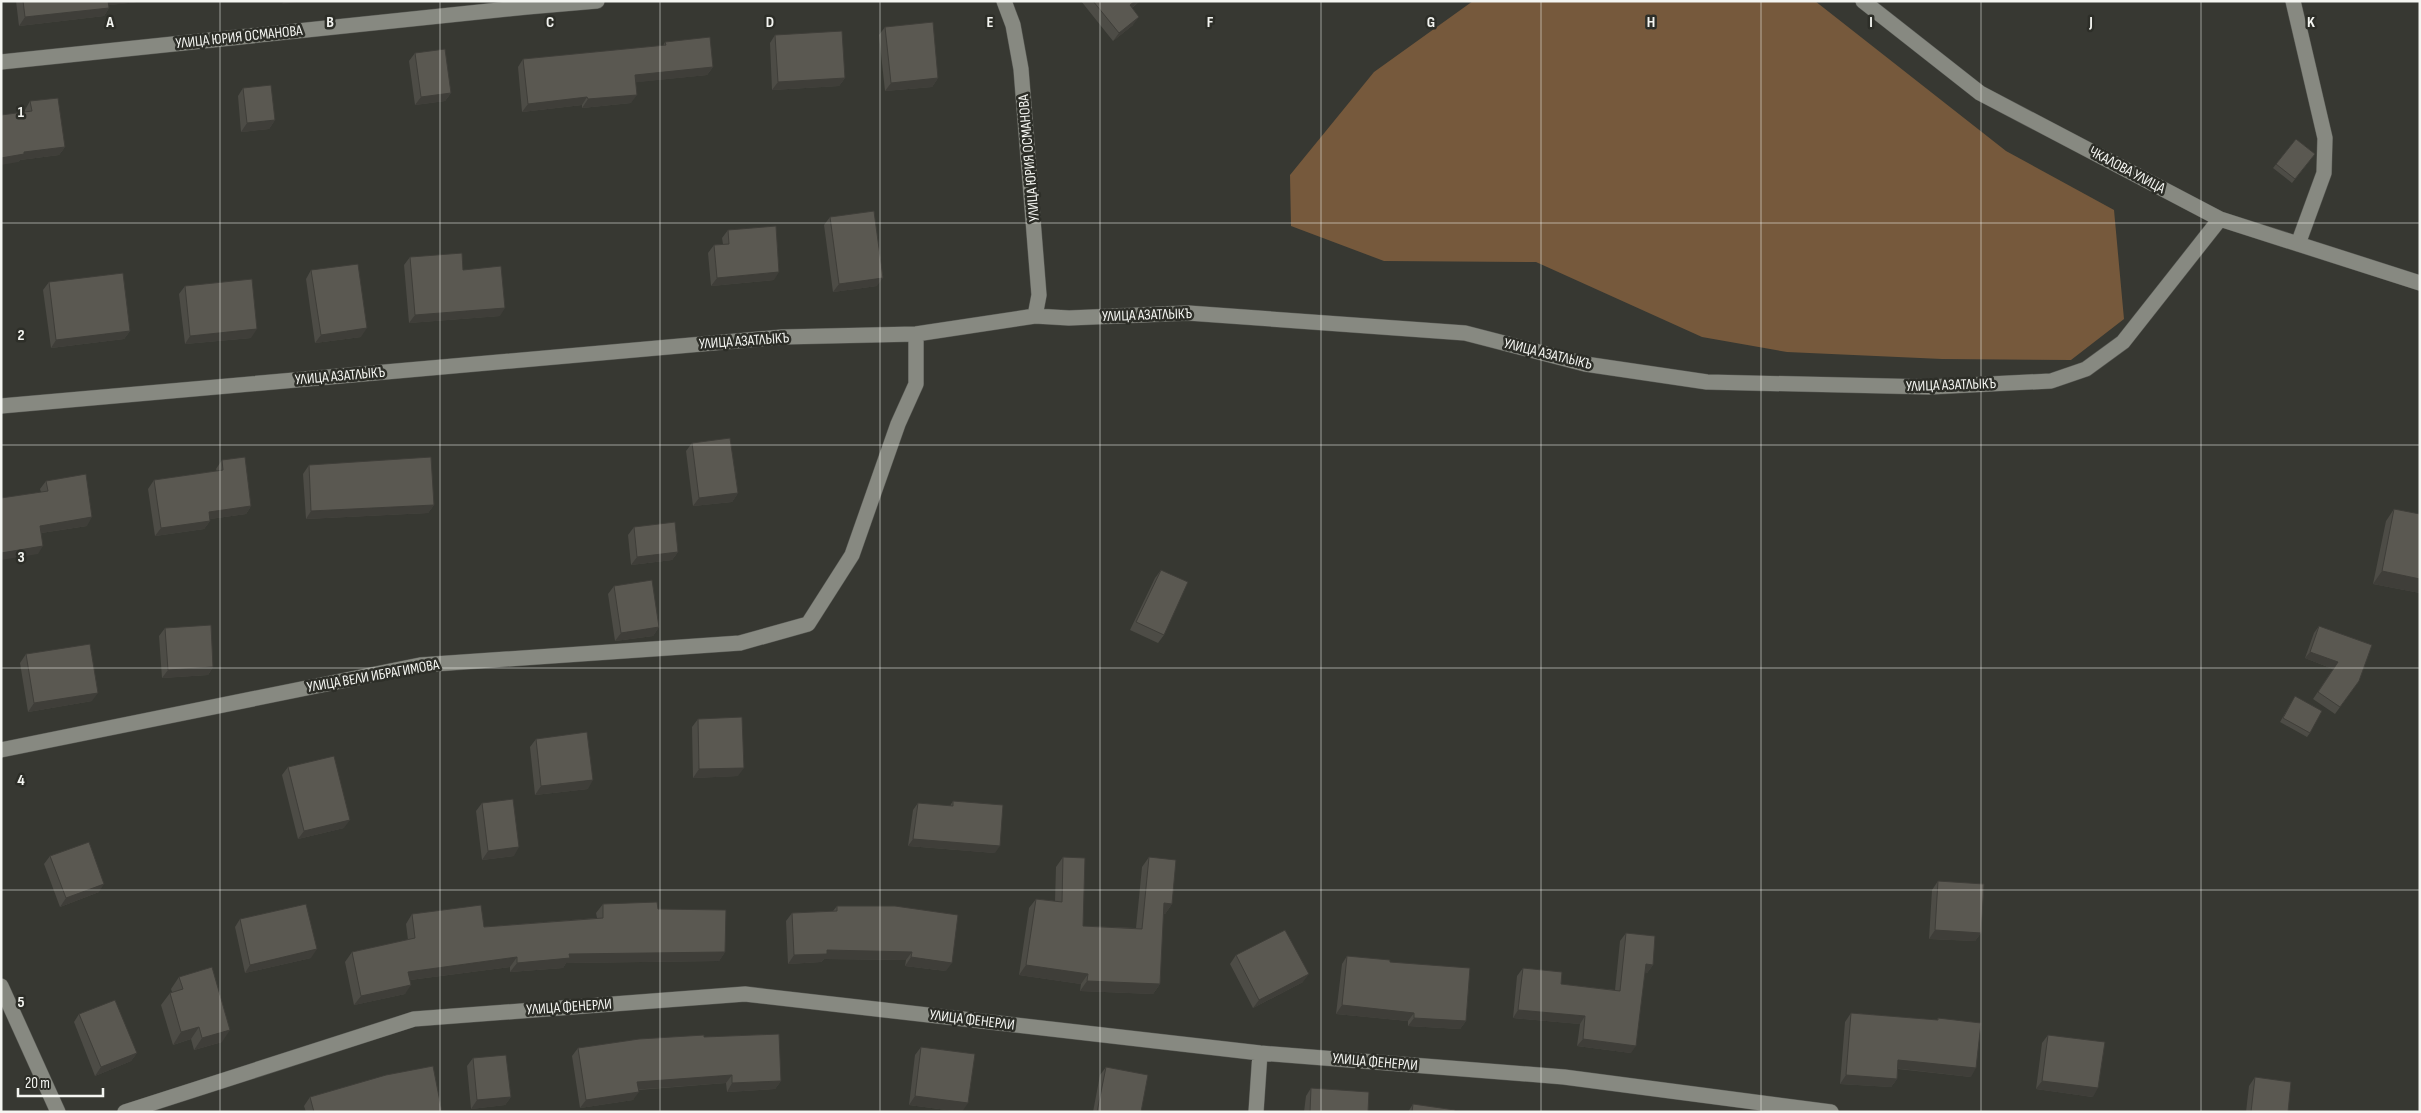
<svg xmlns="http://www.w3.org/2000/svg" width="2421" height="1113" font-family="'Sofia Sans Condensed',sans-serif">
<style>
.green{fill:#76593c}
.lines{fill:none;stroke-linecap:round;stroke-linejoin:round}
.minor-casing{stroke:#565752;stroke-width:16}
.minor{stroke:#878981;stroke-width:15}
.wall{fill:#4d4c46}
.shaded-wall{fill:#3f3e39}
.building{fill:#5a5851;stroke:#3f3e39}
.grid{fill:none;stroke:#f4f5f1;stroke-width:1;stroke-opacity:0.55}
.labels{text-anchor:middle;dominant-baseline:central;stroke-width:5;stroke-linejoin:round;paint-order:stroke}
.street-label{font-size:15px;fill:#f4f5f1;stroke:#2d2e28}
.grid-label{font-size:16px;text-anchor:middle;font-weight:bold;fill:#f4f5f1;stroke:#2d2e28;stroke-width:5;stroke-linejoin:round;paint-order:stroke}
</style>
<rect width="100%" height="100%" fill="#373832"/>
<path class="green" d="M1473,1H1815L2006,151L2114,210L2124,319L2071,360L1942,359L1787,352L1702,337L1536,262L1384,261L1291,226L1290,175L1374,72Z"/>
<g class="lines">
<g class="minor-casing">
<path id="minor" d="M1004,1L1013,25L1021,69L1039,295L1035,316
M1863,1L1980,93L2220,219L2420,283
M2293,1L2325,138L2324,173L2298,244
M1,62L527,7L597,1
M1,406L782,337L916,334L1035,316L1069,318L1188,313L1465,333L1585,364L1707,382L1930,387L2051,381L2086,369L2123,342L2220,219
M1,750L420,665L740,643L808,624L852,555L898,424L916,384V334
M1,986L58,1112
M125,1112L414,1019L745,994L1260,1053L1564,1077L1831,1112
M1256,1112L1260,1053"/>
</g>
<use href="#minor" class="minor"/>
</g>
<path class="wall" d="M16,1H146L109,5V8L104,16L19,26Z
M1081,1H1140L1132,8L1133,25L1113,41Z
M885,27L938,78L932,87L885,91L879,35Z
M775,35L845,78L839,86L772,90L770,43Z
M665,42L713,67L707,75L636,82L631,103L582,108V105L522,112L518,67L523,59L663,46Z
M415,53L451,93L445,101L415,105L409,61Z
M243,88L275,120L269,129L241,132L238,96Z
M30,101L65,147L59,155L20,160L18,162L25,110Z
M2296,139L2315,154L2292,183L2273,168Z
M830,217L877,286L833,292L824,225Z
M728,230L774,280L711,286L708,253L714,245L723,244L722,238Z
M410,257L463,270L500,316L409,323L404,265Z
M311,270L361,337L315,343L306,279Z
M49,282L130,331L124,339L51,348L43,290Z
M185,286L251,338L185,344L179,294Z
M692,443L738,493L732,502L693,506L686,451Z
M222,460L251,506L246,514L210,519V521L204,529L155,536L148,489L154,480L217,471L216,469Z
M309,465L434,505L428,513L306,519L303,474Z
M46,481L87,526L41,533L38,554L41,492L40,489Z
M2394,509L2420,593L2373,584L2386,521Z
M634,527L678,552L672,560L631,565L628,535Z
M1161,570L1164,635L1158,643L1130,630L1155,578Z
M614,586L659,627L653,636L615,641L608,594Z
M2319,626L2359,681L2335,714L2313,699L2333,669L2305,658L2314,633Z
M165,628L213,667L208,675L162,678L159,636Z
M26,654L92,701L28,712L20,663Z
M2295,696L2310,733L2307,737L2280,722Z
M698,719L738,776L693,778L692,727Z
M536,739L588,789L535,795L530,747Z
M288,767L344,828L298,839L282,775Z
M953,801L995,853L908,846L913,810L918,803L950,806Z
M482,803L514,856L482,860L476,811Z
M50,856L99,892L60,907L44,864Z
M1063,857L1083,926L1136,928L1142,867L1149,857L1172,904L1165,914H1163L1160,984L1153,994L1080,991L1081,984L1019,975L1029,908L1036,899L1055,901L1056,867Z
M1938,881L1981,933L1975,941L1929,939L1932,890Z
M603,904L658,909L725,952L719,961L566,963L563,968L510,972V967L410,980L405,994L354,1005L345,962L352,952L408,940L406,924L412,914L484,927L597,918L596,913Z
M837,906L946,971L905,966L906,960L824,959L821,962L788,964L786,921L792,913L833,911Z
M240,919L311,958L245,973L235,927Z
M1626,933L1653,965L1647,973L1645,972L1631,1053L1577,1046L1580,1024L1513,1018L1517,976L1523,968L1561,984L1615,990L1620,941Z
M1236,955L1303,982L1253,1008L1230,964Z
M1347,956L1390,962L1466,1021L1460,1029L1408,1026V1021L1336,1014L1342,964Z
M179,977L222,1042L194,1050L191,1039L173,1045L161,1005L170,993L172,992L171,989Z
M1851,1013L1937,1020L1938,1018L1971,1077L1898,1069L1897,1079L1891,1087L1840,1084L1845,1022Z
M79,1014L137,1053L131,1061L95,1076L74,1022Z
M2048,1035L2093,1097L2036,1089L2042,1043Z
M704,1037L781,1081L775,1089L727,1092L726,1083L638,1090L633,1100L580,1108L572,1056L578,1048Z
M921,1047L962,1112L909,1105L915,1055Z
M473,1058L511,1097L505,1105L471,1109L467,1066Z
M1106,1067L1141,1112H1093L1100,1075Z
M2255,1077L2288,1112H2246L2249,1086Z
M1311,1088L1368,1112H1304L1306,1096Z
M310,1097L442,1112H306L304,1106Z
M1413,1104L1455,1112H1408Z"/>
<path class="shaded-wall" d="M106,1H146L102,6Z
M284,1H304L282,4Z
M1135,1H1140L1124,14L1130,5Z
M109,8L104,16L19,26L25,17Z
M1139,17L1133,25L1113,41L1119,33Z
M713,67L707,75L630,83L635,75Z
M845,78L839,86L772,90L778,82Z
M938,78L932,87L885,91L891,83Z
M451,93L445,101L415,105L421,97Z
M637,95L631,103L582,108L588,99Z
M587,97L582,105L522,112L528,104Z
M275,120L269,129L241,132L247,123Z
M65,147L59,155L20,160L18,162L1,165V158L24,152Z
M779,272L774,280L711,286L717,278Z
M883,278L877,286L833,292L839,284Z
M505,308L500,316L409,323L415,315Z
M367,328L361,337L315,343L321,335Z
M257,329L251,338L185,344L190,336Z
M130,331L124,339L51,348L56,340Z
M738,493L732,502L693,506L699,498Z
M434,505L428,513L306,519L311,511Z
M251,506L246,514L203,520L209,512Z
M92,517L87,526L34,534L40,526Z
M210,521L204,529L155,536L161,528Z
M43,546L38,554L1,560V553Z
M678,552L672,560L631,565L637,557Z
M2382,571L2420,579V593L2373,584Z
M659,627L653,636L615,641L621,633Z
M2310,652L2338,662L2333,669L2305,658Z
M213,667L208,675L162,678L168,670Z
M98,693L92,701L28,712L34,703Z
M744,768L738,776L693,778L699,769Z
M593,780L588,789L535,795L541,786Z
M350,820L344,828L298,839L304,831Z
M913,839L1000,846L995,853L908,846Z
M519,847L514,856L482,860L488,851Z
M104,884L99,892L60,907L66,898Z
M1164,903L1172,904L1165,914L1157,913Z
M1935,930L1981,933L1975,941L1929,939Z
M317,949L311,958L245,973L250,965Z
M827,950L912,952L906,960L824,959L821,962L788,964L794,955Z
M725,952L719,961L566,963L563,968L510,972L517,963L569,954Z
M517,957L510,967L402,981L408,972Z
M911,957L952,963L946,971L905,966Z
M1646,964L1653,965L1647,973L1641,972Z
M1026,965L1088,974L1081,984L1019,975Z
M1309,974L1303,982L1253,1008L1259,1000Z
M1087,981L1160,984L1153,994L1080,991Z
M411,985L405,994L354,1005L361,996Z
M1342,1005L1414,1013L1408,1021L1336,1014Z
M1518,1010L1585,1016L1580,1024L1513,1018Z
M1414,1018L1466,1021L1460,1029L1408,1026Z
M199,1027L191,1039L173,1045L181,1032Z
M230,1030L222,1042L194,1050L202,1038Z
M1583,1039L1636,1046L1631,1053L1577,1046Z
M137,1053L131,1061L95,1076L101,1067Z
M1898,1060L1976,1068L1971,1077L1893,1068Z
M732,1075L726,1083L631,1090L637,1082Z
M1846,1075L1897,1079L1891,1087L1840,1084Z
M781,1081L775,1089L727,1092L732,1083Z
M2042,1081L2098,1088L2093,1097L2036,1089Z
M639,1092L633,1100L580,1108L586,1100Z
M915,1096L968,1103L962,1112L909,1105Z
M511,1097L505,1105L471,1109L477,1100Z"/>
<path class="building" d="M23,1H108L109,8L25,17Z
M1093,1H1135L1130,5L1139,17L1119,33Z
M933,22L938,78L891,83L885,27Z
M842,31L845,78L778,82L775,35Z
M710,37L713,67L635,75L637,95L588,99L587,97L528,104L523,59L666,45L665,42Z
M445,49L451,93L421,97L415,53Z
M271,85L275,120L247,123L243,88Z
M58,98L65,147L24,152V154L1,158V115L32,111L30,101Z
M2296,139L2315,154L2295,179L2276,164Z
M874,211L883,278L839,284L830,217Z
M776,226L779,272L717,278L714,245L729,244L728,230Z
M462,253L463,270L501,266L505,308L415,315L410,257Z
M358,264L367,328L321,335L311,270Z
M123,273L130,331L56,340L49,282Z
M252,279L257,329L190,336L185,286Z
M730,438L738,493L699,498L692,443Z
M245,457L251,506L209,512L210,521L161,528L154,480L223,470L222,460Z
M431,457L434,505L311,511L309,465Z
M86,474L92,517L40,526L43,546L1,553V498L48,491L46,481Z
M2394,509L2420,514V579L2382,571Z
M675,522L678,552L637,557L634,527Z
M1161,570L1188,582L1164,635L1136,622Z
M652,580L659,627L621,633L614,586Z
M211,625L213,667L168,670L165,628Z
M2319,626L2372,645L2359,681L2340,707L2318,692L2338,662L2310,652Z
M90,644L98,693L34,703L26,654Z
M2295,696L2322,711L2310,733L2283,718Z
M742,717L744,768L699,769L698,719Z
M587,732L593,780L541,786L536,739Z
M334,756L350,820L304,831L288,767Z
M513,799L519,847L488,851L482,803Z
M953,801L1003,805L1000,846L913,839L918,803L953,806Z
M89,842L104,884L66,898L50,856Z
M1063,857L1085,858L1083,926L1142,929L1149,857L1176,860L1172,904L1164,903L1160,984L1087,981L1088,974L1026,965L1036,899L1062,902Z
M1938,881L1984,884L1981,933L1935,930Z
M657,902L658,909L726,910L725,952L569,954L570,958L517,963V957L408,972L411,985L361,996L352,952L415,938L412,914L481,905L484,927L603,918V904Z
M306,904L317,949L250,965L240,919Z
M837,906H895L958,915L952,963L911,957L912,952L827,950V954L794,955L792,913L837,911Z
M1285,930L1309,974L1259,1000L1236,955Z
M1626,933L1655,936L1653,965L1646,964L1636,1046L1583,1039L1585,1016L1518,1010L1523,968L1562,972L1561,984L1620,991Z
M1347,956L1390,960V962L1470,968L1466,1021L1414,1018V1013L1342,1005Z
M212,967L230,1030L202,1038L199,1027L181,1032L170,993L183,989L179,977Z
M115,1000L137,1053L101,1067L79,1014Z
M1851,1013L1938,1020V1018L1981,1023L1976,1068L1898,1060L1897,1079L1846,1075Z
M779,1034L781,1081L732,1083V1075L637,1082L639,1092L586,1100L578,1048L639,1039L704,1035V1037Z
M2048,1035L2105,1042L2098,1088L2042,1081Z
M921,1047L975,1054L968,1103L915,1096Z
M506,1055L511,1097L477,1100L473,1058Z
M433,1066L442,1112H314L310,1097L386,1075Z
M1106,1067L1148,1075L1141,1112H1097Z
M2255,1077L2291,1082L2288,1112H2251Z
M1311,1088L1369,1092L1368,1112H1310Z
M1413,1104L1455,1110V1112H1412Z"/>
<path class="grid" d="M220,1V1112M440,1V1112M660,1V1112M880,1V1112M1100,1V1112M1321,1V1112M1541,1V1112M1761,1V1112M1981,1V1112M2201,1V1112M1,223H2420M1,445H2420M1,668H2420M1,890H2420"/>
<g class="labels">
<g class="street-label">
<text transform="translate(239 37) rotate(-6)">УЛИЦА ЮРИЯ ОСМАНОВА</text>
<text transform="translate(1029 158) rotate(-95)">УЛИЦА ЮРИЯ ОСМАНОВА</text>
<text transform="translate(2127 170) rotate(28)">ЧКАЛОВА УЛИЦА</text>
<text transform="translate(1147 315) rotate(-2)">УЛИЦА АЗАТЛЫКЪ</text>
<text transform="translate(744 341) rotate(-4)">УЛИЦА АЗАТЛЫКЪ</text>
<text transform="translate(1548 354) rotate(14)">УЛИЦА АЗАТЛЫКЪ</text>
<text transform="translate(340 376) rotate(-5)">УЛИЦА АЗАТЛЫКЪ</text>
<text transform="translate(1951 385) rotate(-2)">УЛИЦА АЗАТЛЫКЪ</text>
<text transform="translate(373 676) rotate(-10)">УЛИЦА ВЕЛИ ИБРАГИМОВА</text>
<text transform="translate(569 1007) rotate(-4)">УЛИЦА ФЕНЕРЛИ</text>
<text transform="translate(972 1020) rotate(7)">УЛИЦА ФЕНЕРЛИ</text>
<text transform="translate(1375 1062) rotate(5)">УЛИЦА ФЕНЕРЛИ</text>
</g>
</g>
<g class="grid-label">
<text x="110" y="27">A</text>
<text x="330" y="27">B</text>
<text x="550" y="27">C</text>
<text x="770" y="27">D</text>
<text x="990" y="27">E</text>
<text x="1210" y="27">F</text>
<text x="1431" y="27">G</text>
<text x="1651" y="27">H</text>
<text x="1871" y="27">I</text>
<text x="2091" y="27">J</text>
<text x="2311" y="27">K</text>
<text x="21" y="117">1</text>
<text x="21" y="340">2</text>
<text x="21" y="562">3</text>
<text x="21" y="785">4</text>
<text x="21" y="1007">5</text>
</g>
<rect width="2421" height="1113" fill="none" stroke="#f4f5f1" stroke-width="5"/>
<path d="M18 1088v8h85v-8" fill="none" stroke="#f4f5f1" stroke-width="2.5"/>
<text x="25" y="1088" font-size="15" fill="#f4f5f1" stroke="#2d2e28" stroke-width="4" paint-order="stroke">20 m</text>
</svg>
